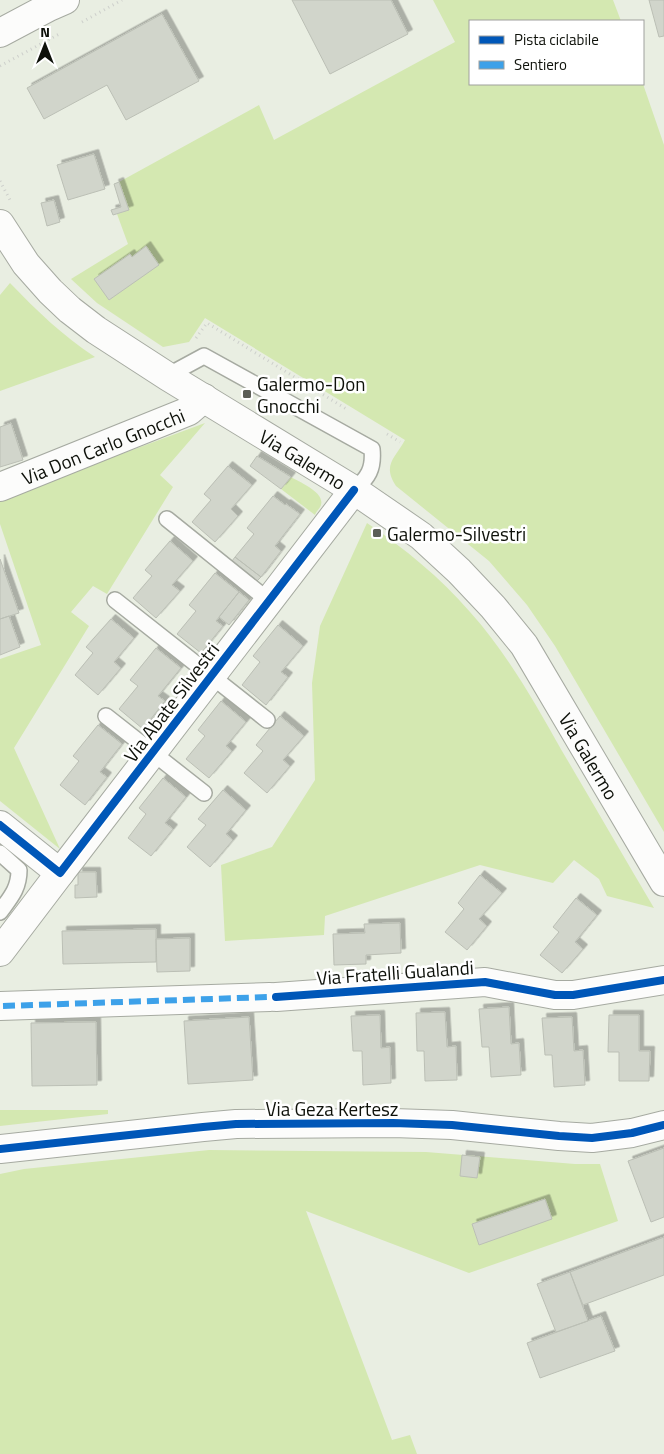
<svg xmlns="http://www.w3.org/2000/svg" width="664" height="1454" font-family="'Titillium Web',sans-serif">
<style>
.green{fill:#d4e8b1}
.building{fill:#d1d5cb;stroke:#bbbfb5;filter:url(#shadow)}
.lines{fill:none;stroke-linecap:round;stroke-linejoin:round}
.lane-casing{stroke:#a6aaa1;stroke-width:18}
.street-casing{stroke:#a6aaa1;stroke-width:30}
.secondary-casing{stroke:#a6aaa1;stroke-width:30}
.path{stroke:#cdcfcb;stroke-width:3;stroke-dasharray:1 4;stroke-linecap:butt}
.lane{stroke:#fcfcfb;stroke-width:15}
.street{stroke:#fcfcfb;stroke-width:28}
.secondary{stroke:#fcfcfb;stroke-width:28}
.quiet{stroke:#3da1e9;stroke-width:6;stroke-dasharray:12 6;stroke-linecap:butt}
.cycleway-casing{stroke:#fff;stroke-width:11}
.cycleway{stroke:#0057b8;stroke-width:8}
.poi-dot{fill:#5b5e56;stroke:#fff;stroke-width:2}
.labels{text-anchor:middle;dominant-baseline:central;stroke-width:5;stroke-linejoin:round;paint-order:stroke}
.poi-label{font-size:19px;fill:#0e110a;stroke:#fff;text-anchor:start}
.street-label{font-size:19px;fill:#0e110a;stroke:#fff}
</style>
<defs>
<filter id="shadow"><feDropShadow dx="4.5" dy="-4.5" stdDeviation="0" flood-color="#0004"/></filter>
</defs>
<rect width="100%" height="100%" fill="#e9eee2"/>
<path class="green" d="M433,0H613L621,21H470V84H643L664,145V832L555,646L527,605L489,561L396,486C382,465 395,458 405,440L205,318L189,342L163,347L97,303L71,279L128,244L117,214L128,210L119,182L259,105L274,140L455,42Z
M10,283C38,312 62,335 95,357L0,391V295Z
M205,423L160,475L173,487L107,594L93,586L71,612L89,626L14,748L60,849L0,801V659L41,645L0,524V499Z
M291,477C299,482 325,492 321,505C320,508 316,512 315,515L281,489Z
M367,523C405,549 440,577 470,612C507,653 535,703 562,751C593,803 623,856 654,908L607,896L599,879L574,860L553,883L480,865L325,916L324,935L225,941L221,865L272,847L315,780L312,683L320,626Z
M0,1110H108V1114L0,1126Z
M209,1150L426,1152L575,1164H600L618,1221L469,1273L306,1211L392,1440L410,1435L417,1454H0V1174L24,1169Z"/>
<path class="building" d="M292,0H391L408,34L330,74Z
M649,0H664V36L659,37Z
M162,14L199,81L126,120L107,85L44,119L27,88Z
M94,154L105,189L68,200L57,165Z
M119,182L129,210L113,215L111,210L121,207L114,184Z
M54,200L60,222L47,226L41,203Z
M146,246L159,265L109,300L94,279L130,254L132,257Z
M11,423L23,460L0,467V427Z
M257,456L291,477L281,489L250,466Z
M228,466L252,485L231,509L238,516L215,542L192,522L211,500L204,494Z
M273,496L285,505L286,504L300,514L275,546L281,551L261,577L235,557L254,534L247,528Z
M170,541L193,561L172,585L180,591L156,618L133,598L152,576L145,570Z
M235,557L261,577L257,581L232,561Z
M0,559L19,613L0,619Z
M215,573L239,592L216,621L223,626L201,653L177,634L196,611L189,605Z
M239,592L249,600L229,625L219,617Z
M9,616L20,647L0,655V619Z
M111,619L134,638L114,662L121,668L98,695L75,675L93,653L86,647Z
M278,625L303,646L281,672L288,677L266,705L242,685L260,662L253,656Z
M156,648L181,668L158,696L165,701L143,729L119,709L138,686L130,680Z
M221,701L246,722L226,746L232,751L209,778L186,759L205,736L198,730Z
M280,716L304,736L283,760L290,766L267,793L244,773L263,751L256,745Z
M98,725L122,744L100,772L107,777L85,805L60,785L79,761L73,756Z
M163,778L186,797L165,823L173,829L151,856L128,838L146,814L139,808Z
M223,790L246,810L226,834L233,840L210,867L187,847L206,825L198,819Z
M78,872H96L97,897L75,898V885H78Z
M480,875L502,893L479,919L487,926L467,950L445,932L464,909L458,903Z
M576,898L597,915L575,942L583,949L562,973L540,955L559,932L553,927Z
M400,923L401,953L366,955V964L334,965L333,934L365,933L364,924Z
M156,929V962L63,964L62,931Z
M190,938V971L157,972L156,939Z
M509,1007L511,1044L519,1043L521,1075L491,1077L489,1047H482L479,1009Z
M445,1012L447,1047L456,1046L457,1080L425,1081L424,1051H417L416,1013Z
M380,1015L381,1048L390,1047L391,1083L363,1085L362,1051H353L351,1016Z
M609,1015H639V1051H650L649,1081H619V1052H608Z
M249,1017L253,1080L188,1084L184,1021Z
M572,1017L574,1051L583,1050L585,1085L554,1087L552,1055H545L542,1018Z
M96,1022L97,1085L32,1086L31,1023Z
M664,1148V1217L651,1222L628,1161Z
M462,1155L480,1157L477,1178L460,1176Z
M545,1199L552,1219L479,1245L472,1224Z
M664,1237V1275L583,1305L570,1272Z
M570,1272L588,1321L556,1332L537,1284Z
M601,1316L615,1351L540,1378L527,1343Z"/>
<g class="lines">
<g class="lane-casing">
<path id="lane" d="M167,376L204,356L372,449C374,469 368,478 354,490
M167,519L269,601
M115,600L267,720
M106,716L204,793
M0,853L19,870C19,889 10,898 0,912"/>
</g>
<g class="street-casing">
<g id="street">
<path d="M0,33L49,7L65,0"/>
<path id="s1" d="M0,487L189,411L204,398"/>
<path d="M0,825L60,873L354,490"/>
<path d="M0,952L60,873"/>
<path d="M276,997L485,982L555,995H573L664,980"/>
<path d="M0,1006L270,997"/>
<path d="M0,1149L203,1127L236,1124L393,1123L452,1125L559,1136L592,1138L632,1133L664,1125"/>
</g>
</g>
<g class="secondary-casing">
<g id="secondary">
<path id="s2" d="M0,224L26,264L50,291L70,310L96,330L167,376L354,490L421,536L459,571L493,607L524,645L664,882"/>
</g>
</g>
<path class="path" d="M82,22L122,0
M0,66L61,33
M0,181L10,200
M196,338L207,323L348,410
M387,434L400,442"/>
<use href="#lane" class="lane"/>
<use href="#street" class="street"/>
<use href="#secondary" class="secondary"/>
<path class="quiet" d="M3,1006L270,997"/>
<g class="cycleway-casing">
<path id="cycleway" d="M0,825L60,873L354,490
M276,997L485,982L555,995H573L664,980
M0,1149L203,1127L236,1124L393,1123L452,1125L559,1136L592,1138L632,1133L664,1125"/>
</g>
<use href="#cycleway" class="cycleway"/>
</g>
<g class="poi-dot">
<rect x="242" y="389" width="10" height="10" rx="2.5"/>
<rect x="372" y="528" width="10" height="10" rx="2.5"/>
</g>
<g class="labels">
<g class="poi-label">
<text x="257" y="383">Galermo-Don<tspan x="257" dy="22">Gnocchi</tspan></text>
<text x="387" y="533">Galermo-Silvestri</text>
</g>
<g class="street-label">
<text stroke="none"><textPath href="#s1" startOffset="111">Via Don Carlo Gnocchi</textPath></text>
<text stroke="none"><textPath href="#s2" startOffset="388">Via Galermo</textPath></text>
<text transform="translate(171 702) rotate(-53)">Via Abate Silvestri</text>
<text stroke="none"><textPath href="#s2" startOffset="808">Via Galermo</textPath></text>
<text transform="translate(395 972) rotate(-4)">Via Fratelli Gualandi</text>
<text x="332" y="1108">Via Geza Kertesz</text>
</g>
</g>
<rect x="469" y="20" width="175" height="65" fill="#ffffff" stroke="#9fa09d"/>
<rect x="479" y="36" width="25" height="8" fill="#0057b8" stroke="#9fa09d"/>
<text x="514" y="45" font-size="15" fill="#0e110a">Pista ciclabile</text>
<rect x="479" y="61" width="25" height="8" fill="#3da1e9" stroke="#9fa09d"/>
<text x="514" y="70" font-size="15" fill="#0e110a">Sentiero</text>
<g transform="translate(45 45)" stroke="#ffffff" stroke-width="4" paint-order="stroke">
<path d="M0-4L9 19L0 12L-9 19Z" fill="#0e110a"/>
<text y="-8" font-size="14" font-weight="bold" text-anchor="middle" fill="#0e110a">N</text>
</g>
</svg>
